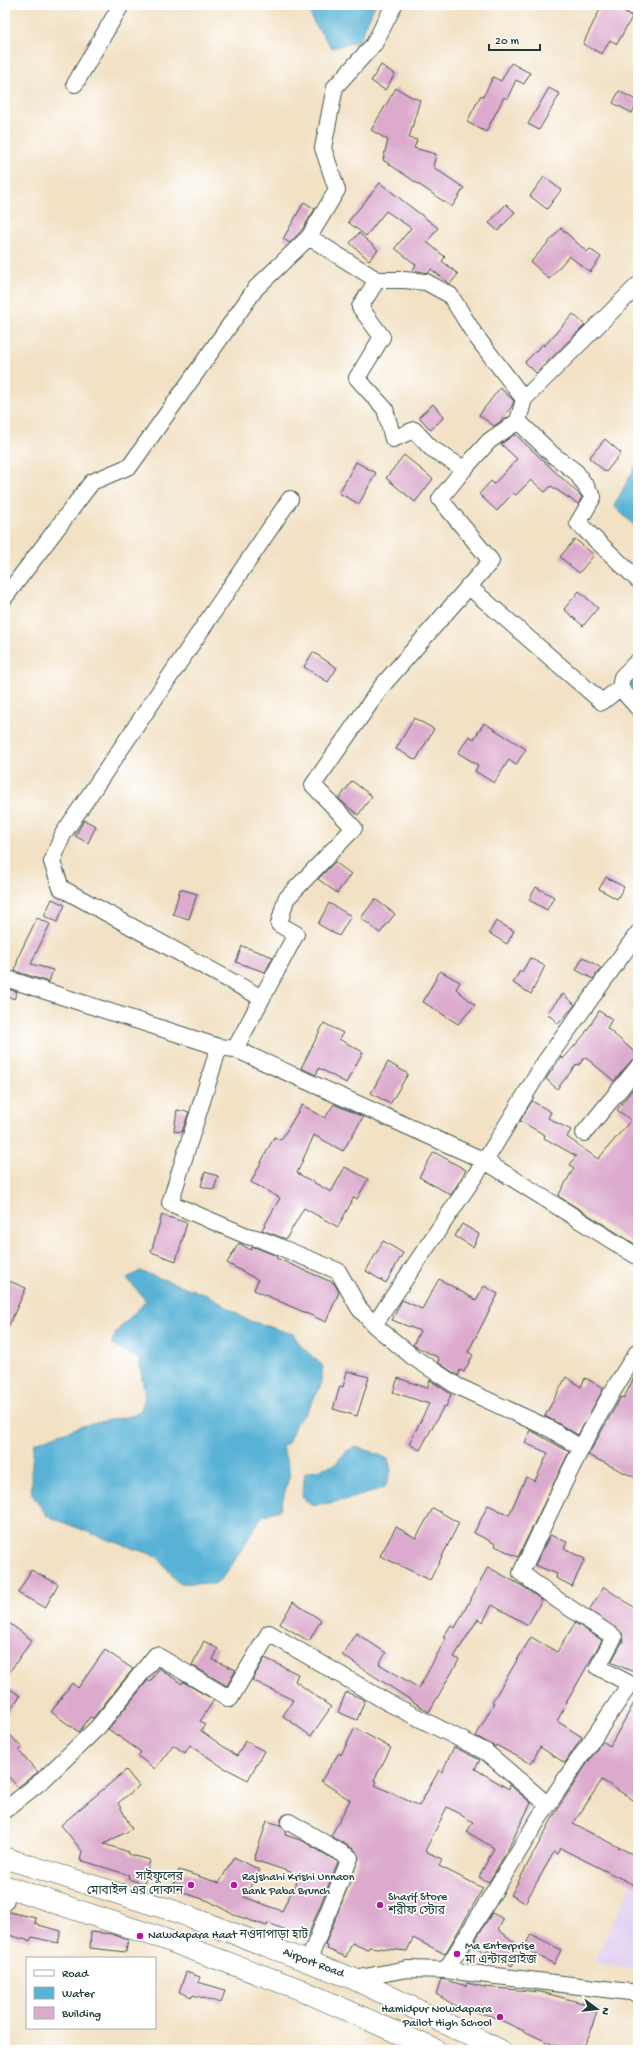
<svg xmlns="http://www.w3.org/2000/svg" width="643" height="2055" font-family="'Gochi Hand','Noto Sans Bengali',sans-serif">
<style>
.built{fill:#e3d3f3}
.water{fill:#59b2d6;stroke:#3c7885}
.building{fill:#dcaacd}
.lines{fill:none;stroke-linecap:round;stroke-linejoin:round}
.minor-casing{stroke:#3f564a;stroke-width:18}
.major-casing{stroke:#3f564a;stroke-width:22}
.minor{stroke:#fff;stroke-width:16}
.major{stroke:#fff;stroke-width:21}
.poi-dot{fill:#b5179e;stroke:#fff;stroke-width:1.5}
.labels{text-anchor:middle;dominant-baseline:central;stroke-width:3.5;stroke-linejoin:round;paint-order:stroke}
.poi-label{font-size:12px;fill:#1f3d34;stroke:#fff;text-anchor:start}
.street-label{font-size:12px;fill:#1f3d34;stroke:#fff}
</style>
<rect width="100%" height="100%" fill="#fff"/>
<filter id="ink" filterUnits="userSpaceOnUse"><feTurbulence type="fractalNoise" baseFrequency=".025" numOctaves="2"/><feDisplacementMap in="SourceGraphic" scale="8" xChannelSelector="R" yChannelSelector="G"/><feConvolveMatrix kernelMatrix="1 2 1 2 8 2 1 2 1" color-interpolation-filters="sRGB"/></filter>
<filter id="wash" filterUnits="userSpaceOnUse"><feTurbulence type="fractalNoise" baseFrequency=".012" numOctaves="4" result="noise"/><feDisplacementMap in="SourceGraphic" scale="16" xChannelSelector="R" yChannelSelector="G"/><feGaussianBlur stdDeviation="0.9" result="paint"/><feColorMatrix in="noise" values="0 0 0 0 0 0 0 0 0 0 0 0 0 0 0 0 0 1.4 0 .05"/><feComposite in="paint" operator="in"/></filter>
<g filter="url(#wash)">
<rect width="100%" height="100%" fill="#f2e1c4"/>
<path class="built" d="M638,1870V1971L594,1962Z"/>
<path class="water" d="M307,5H375L359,41L332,48L314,23Z
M638,461V529L614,506Z
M638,666V699L628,680Z
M140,1271L210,1296L247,1320L293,1334L302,1347L323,1366L320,1388L306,1413L296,1423L288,1443L282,1446L290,1473L280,1510L262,1516L227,1573L215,1584L178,1583L157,1556L106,1539L47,1516L32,1494L31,1475L34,1443L85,1425L131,1416L141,1410L145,1397L139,1359L111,1344L117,1331L146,1301L127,1278Z
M355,1447L370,1451L388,1459L391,1471L385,1487C371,1494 327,1506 312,1504C309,1503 305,1499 302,1497L305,1473L334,1465L348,1450Z"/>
<g id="blocks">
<path class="building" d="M602,5H622L623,10L632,17L617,44L610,40L602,54L583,44Z
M511,63L530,73L524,84L516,80L507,99L504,97L486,132L467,122L481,95L483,97L493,77L501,81Z
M381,65L395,74L385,90L371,81Z
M396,88L412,97L420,100L409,138L417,140L414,148L436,154L433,167L464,188L452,207L383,160L388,140L371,130Z
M549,88L560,94L539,130L528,124Z
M619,91L638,101L632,113L613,103Z
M544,177L561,190L547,209L530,196Z
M380,183L438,228L427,242L445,257L442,261L458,274L450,284L431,269L428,273L413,270L416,265L395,248L411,228L386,211L366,236L348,222Z
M304,202L315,209L301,231L290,243L283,239Z
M506,204L515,212L498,231L489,223Z
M561,228L587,252L590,249L601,257L590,272L569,256L549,279L531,262Z
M359,233L378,250L369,260L350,243Z
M573,314L585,325L536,373L525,362L543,344L544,346Z
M500,388L514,401L512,406L500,422L494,426L479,415Z
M433,404L444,417L431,430L419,417Z
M515,434L580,495L582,497L578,504L551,486L545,492L531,480L516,495L513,493L497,511L479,494L491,481L494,484L517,459L501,444Z
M605,439L621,453L606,472L589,458Z
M404,455L433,479L415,502L386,478Z
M356,462L376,473L359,504L339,493Z
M575,539L594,555L579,573L560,557Z
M579,591L598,608L583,626L564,609Z
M313,652L337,668L328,682L304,667Z
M414,718L434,729L416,760L396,749Z
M484,723L526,749L516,765L509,760L494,783L475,771L478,765L458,753L469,736L474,739Z
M352,781L372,796L358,815L339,799Z
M84,820L96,826L88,843L75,836Z
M335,862L351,874L337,893L318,879Z
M606,877L624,887L617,899L599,889Z
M536,887L554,897L547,910L529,900Z
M180,889L197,894L189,919L173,914Z
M52,899L65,905L57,922L44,916Z
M375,899L395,914L380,933L361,918Z
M329,903L351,916L339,936L318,924Z
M37,918L50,924L31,964L53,970L49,982L15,971L19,955Z
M496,921L514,931L507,944L489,933Z
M242,946L273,957L265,972L236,962Z
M583,957L601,968L593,979L576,970Z
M530,958L545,966L531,994L513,983L520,971L522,972Z
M440,971L460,982L456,989L475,1005L458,1024L423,1002Z
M9,989L17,992L14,999L8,996Z
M563,994L575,1005L558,1024L547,1013Z
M599,1011L612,1019L607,1028L638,1055V1058L631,1061L614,1081L585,1057L579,1065L577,1064L557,1089L546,1079L561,1057L563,1059L584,1035Z
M324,1023L343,1033L339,1039L363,1052L346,1083L319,1068L316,1075L301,1068Z
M388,1062L408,1074L390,1104L371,1093Z
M638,1082V1246L558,1196L574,1168L570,1165L576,1156L544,1138L545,1135L520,1121L532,1101L551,1112L548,1118L571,1130L567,1137L598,1159L631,1120L617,1110Z
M334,1104L363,1117L343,1151L314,1135L297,1173L331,1192L345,1167L368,1179L357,1199L354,1197L338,1227L304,1208L286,1239L262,1230L280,1198L251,1182L274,1137L281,1140L302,1105L325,1118Z
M177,1110L189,1112L182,1132L174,1131Z
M434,1152L466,1170L451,1195L419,1177Z
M205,1172L218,1176L214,1190L201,1186Z
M162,1215L187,1223L176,1261L151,1252Z
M462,1224L479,1234L473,1247L455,1236Z
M383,1241L403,1253L386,1283L366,1271Z
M239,1243L251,1250L252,1247L257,1248L277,1256L276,1258L334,1283L339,1292L326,1322L254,1290L258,1280L227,1263Z
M439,1279L476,1300L484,1286L498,1294L468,1352L473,1355L464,1372L460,1370L458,1376L438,1362L439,1358L413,1345L420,1331L392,1320L402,1300L422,1309Z
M9,1281L26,1288L5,1334V1290Z
M638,1369V1479L588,1455L621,1397L624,1398Z
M347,1371L369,1377L357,1416L333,1409L340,1386L343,1387Z
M566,1377L581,1387L585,1378L604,1388L578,1435L545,1416Z
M398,1378L427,1388L430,1380L451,1394L446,1407L444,1406L420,1450L409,1444L429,1404L393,1392Z
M530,1430L569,1452L518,1557L495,1546L496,1544L474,1533L488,1505L509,1515L526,1477L535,1481L548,1453L525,1443Z
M433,1508L459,1523L430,1580L380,1556L396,1527L416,1538Z
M550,1535L567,1542L564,1549L585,1559L572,1586L556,1578L557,1574L535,1565Z
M488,1567L524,1587L542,1600L528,1625L492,1605L483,1622L478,1619L454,1657L459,1660L429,1712L342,1655L356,1633L386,1653L379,1664L419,1688L446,1638L443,1637L451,1625L455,1628Z
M31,1570L58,1584L45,1608L18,1593Z
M604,1587L638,1610V1674L611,1662L623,1641L622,1633L589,1610Z
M293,1602L321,1620L309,1641L280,1624Z
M5,1620L32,1640L5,1678Z
M575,1623L602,1640L565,1705H566L557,1721L582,1737L565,1763L540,1747L531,1764L496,1745L495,1747L476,1736L494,1703L492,1702L531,1637L557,1652Z
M204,1641L218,1649L213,1660L236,1670L227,1686L192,1665Z
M105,1650L133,1669L93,1718L90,1717L79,1732L51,1712L72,1683L78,1688Z
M265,1658L298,1674L295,1681L331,1707L311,1736L283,1716L293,1700L252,1680Z
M159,1668L182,1684L183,1682L214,1700L200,1721L205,1724L201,1731L237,1756L245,1741L264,1751L248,1780L221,1766L190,1745L185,1753L173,1745L155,1769L138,1756L141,1752L108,1729L148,1680L150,1682Z
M5,1685L20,1696L5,1717Z
M346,1692L365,1700L357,1720L338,1712Z
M638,1696V1803L602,1780L573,1824L638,1857V1887L560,1848L557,1854L554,1852L525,1903L511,1895L558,1808L602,1741L610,1746Z
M355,1728L391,1748L374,1780L377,1782L375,1785L419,1806L439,1770L442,1772L454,1747L480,1760L475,1769L509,1789L510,1785L531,1803L507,1851L489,1882L479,1877L494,1848L467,1832L473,1822L447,1807L425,1851L442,1859L439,1866L483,1888L445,1954L413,1938L407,1951L369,1947L367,1950L352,1943L346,1957L327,1949L328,1946L325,1945L359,1858L355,1850L331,1836L350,1800L321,1781L339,1753L341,1755Z
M5,1729L22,1748L19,1751L38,1772L18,1787L5,1773Z
M126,1770L139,1786L118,1803L132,1829L104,1844L129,1852L128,1854L150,1860L144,1884L128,1879L129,1875L80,1860L82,1851L61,1825Z
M267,1821L280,1825L286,1831L285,1835L303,1841L338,1862L307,1938L268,1923L267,1926L234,1915L209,1901L172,1889L179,1870L219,1883L234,1857L260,1870L244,1897L282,1911L300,1875L254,1860Z
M5,1911L36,1918L35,1924L61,1931L58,1943L32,1937L30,1941L5,1934Z
M492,1913L504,1919L498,1929L521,1948L512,1966L487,1950L486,1953L472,1945Z
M91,1932L112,1934L128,1940L126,1952L90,1948Z
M531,1934L561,1950L554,1964L524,1948Z
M186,1972L200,1977L198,1982L225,1990L221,2003L193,1995L192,1997L179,1992Z
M441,1979L467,1986V1983L484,1987L541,1992L598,2007L591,2031L582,2050H564L492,2016L459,2008L436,1994Z"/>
</g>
</g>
<g filter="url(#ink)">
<use href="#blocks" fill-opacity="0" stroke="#3f564a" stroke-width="1"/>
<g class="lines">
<g class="minor-casing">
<path id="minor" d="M394,5L374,44L335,87L323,148L337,190L309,237L377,280L360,307L382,337L357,378L385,409L393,439L414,430L431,448L464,469L489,441L518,421
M631,5L638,9
M75,84L121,5
M377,280H404L426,282L450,295L475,335L524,399
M638,285L524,399L518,421L553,455L576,472L593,497L578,523L638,580
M464,469L440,499L491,561L382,686L313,785L354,828L286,899L279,924L296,934L235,1049L219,1047L170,1203L247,1236L260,1239L338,1271L359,1308L374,1325L413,1357L457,1386L550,1429L581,1448
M468,586L602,702L620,688L622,677L638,661
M5,597L92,482L130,466L256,288L309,237
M620,688L638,708
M5,978L219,1047
M262,998L61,888L52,862L63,834L290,499
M235,1049L485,1161L545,1062L638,933
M584,1133L638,1067
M374,1325L485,1161L638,1257
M5,1810L44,1779L98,1727L156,1655L230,1699L269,1633L387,1702L486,1752L548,1805
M289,1822L350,1858L308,1962
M5,1902L10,1887
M446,1970L539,1818L630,1684L598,1667L614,1637L559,1601L521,1573C557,1497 591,1421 638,1351
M354,1979L407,1969L446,1970L638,1993"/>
</g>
<g class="major-casing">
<g id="major">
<path id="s1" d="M5,1858L174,1911L354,1979L500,2050"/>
<path d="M5,1886L164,1939L299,1989L436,2050"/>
</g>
</g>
<use href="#minor" class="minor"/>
<use href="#major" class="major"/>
</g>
</g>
<g class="poi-dot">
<circle cx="191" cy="1885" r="4"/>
<circle cx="234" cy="1885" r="4"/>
<circle cx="380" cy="1905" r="4"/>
<circle cx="140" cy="1936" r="4"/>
<circle cx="457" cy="1954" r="4"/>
<circle cx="500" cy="2017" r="4"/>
</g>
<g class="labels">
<g class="poi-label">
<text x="183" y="1878" text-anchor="end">সাইফুলের<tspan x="183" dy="14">মোবাইল এর দোকান</tspan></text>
<text x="242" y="1878">Rajshahi Krishi Unnaon<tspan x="242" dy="14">Bank Paba Brunch</tspan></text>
<text x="388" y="1898">Sharif Store<tspan x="388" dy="14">শরীফ স্টোর</tspan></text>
<text x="148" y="1936">Nawdapara Haat নওদাপাড়া হাট</text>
<text x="465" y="1947">Ma Enterprise<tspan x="465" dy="14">মা এন্টারপ্রাইজ</tspan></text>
<text x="492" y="2010" text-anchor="end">Hamidpur Nowdapara<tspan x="492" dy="14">Pailot High School</tspan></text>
</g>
<g class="street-label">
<text stroke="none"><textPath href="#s1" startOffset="326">Airport Road</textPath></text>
</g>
</g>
<rect width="643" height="2055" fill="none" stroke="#fff" stroke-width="20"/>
<rect x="26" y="1957" width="130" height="72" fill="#ffffff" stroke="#a5b1ae"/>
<rect x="34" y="1970" width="20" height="6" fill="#ffffff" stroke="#a5b1ae"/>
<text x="62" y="1977" font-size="12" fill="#1f3d34">Road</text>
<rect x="34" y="1987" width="20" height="12" fill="#59b2d6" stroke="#a5b1ae"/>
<text x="62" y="1997" font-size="12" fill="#1f3d34">Water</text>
<rect x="34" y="2007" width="20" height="12" fill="#dcaacd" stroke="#a5b1ae"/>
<text x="62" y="2017" font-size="12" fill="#1f3d34">Building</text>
<g transform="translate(597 2009) rotate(105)" stroke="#ffffff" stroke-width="3" paint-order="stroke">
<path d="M0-3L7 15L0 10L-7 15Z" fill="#1f3d34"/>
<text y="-6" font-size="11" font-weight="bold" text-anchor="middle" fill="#1f3d34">N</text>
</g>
<path d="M489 44v6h51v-6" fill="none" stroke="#1f3d34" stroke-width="2"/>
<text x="495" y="44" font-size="12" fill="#1f3d34" stroke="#ffffff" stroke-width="3" paint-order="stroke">20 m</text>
</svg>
